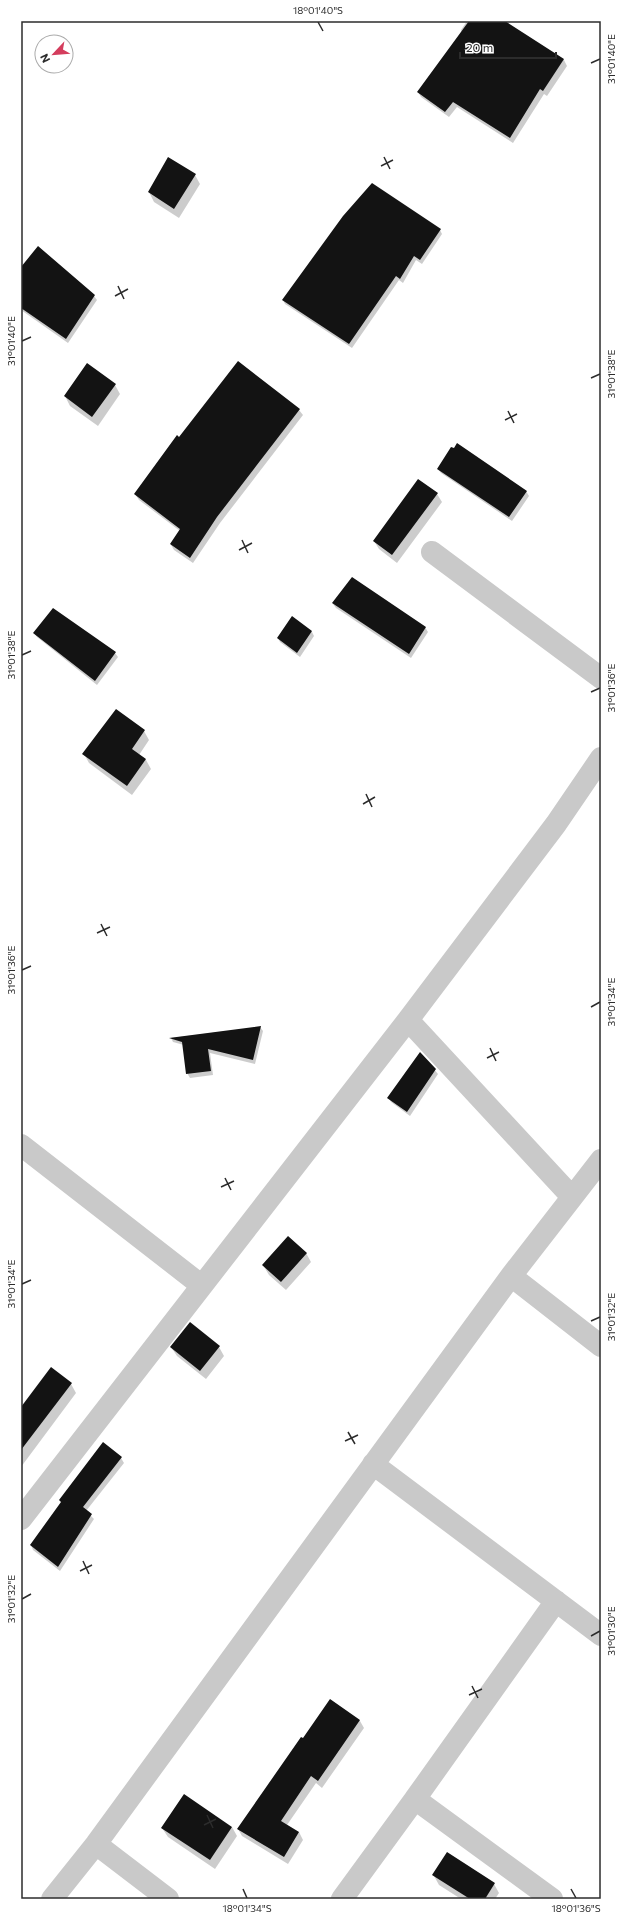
<svg xmlns="http://www.w3.org/2000/svg" width="622" height="1920" font-family="Commissioner,sans-serif">
<style>
.shadow{fill:#0003}
.building{fill:#131313}
.lines{fill:none;stroke-linecap:round;stroke-linejoin:round}
.street{stroke:#c9c9c9;stroke-width:22}
.ticks{fill:none;stroke:#2c2c2c;stroke-width:1.5}
.neatline{fill:none;stroke:#2c2c2c;stroke-width:1.5}
.ticks-label{font-size:10px;text-anchor:middle;fill:#2c2c2c}
</style>
<rect width="100%" height="100%" fill="#fff"/>
<path class="shadow" d="M467,21H503L564,60L567,66L547,96L544,94L513,143L457,107L449,117L421,97L418,92L462,32L461,30Z
M195,175L200,184L179,218L154,202L149,192Z
M440,230L442,234L422,264L416,260L403,283L399,280L352,348L285,304L283,300Z
M21,269L94,296L97,300L68,343L21,310Z
M115,385L120,394L98,426L70,406L65,396Z
M299,410L303,415L220,523L193,563L174,550L171,545L180,531L139,500L135,494L179,438Z
M438,469L526,491L529,496L512,521L441,473Z
M437,494L442,502L397,563L379,549L374,541Z
M333,604L425,627L428,632L411,658L336,608Z
M292,617L312,632L314,636L300,657L280,642L278,638Z
M34,633L115,653L118,657L97,685L37,637Z
M144,731L149,740L139,755L146,760L151,769L132,795L89,763L84,754Z
M260,1027L263,1031L255,1064L210,1053L213,1075L190,1078L187,1073L184,1045L173,1042L171,1038Z
M420,1053L438,1074L410,1116L391,1102L389,1098Z
M306,1253L311,1262L286,1290L269,1275L263,1265Z
M171,1347H219L224,1356L206,1379L177,1356Z
M71,1384L76,1393L21,1467V1408Z
M104,1444L121,1458L124,1463L86,1511L94,1519L60,1571L33,1550L31,1545L62,1503L60,1500Z
M331,1700L360,1721L364,1728L322,1788L316,1783L287,1825L299,1832L303,1840L288,1864L242,1836L238,1829Z
M232,1827L237,1836L215,1869L168,1837L162,1828Z
M434,1876L494,1884L499,1893L495,1899H461L439,1885Z"/>
<path class="building" d="M469,21H505L564,59L543,91L540,89L510,138L453,102L445,112L417,92Z
M168,157L196,174L174,209L148,192Z
M372,183L441,229L420,260L414,256L400,279L396,276L349,344L282,300L343,216Z
M38,246L95,295L66,339L21,308V267Z
M238,361L300,409L217,517L190,558L170,544L180,529L134,494L177,435L179,437Z
M87,363L116,384L92,417L64,396Z
M457,443L527,491L509,517L437,469L451,447L454,448Z
M418,479L438,493L392,555L373,541Z
M352,577L426,627L409,654L332,603Z
M53,608L116,652L95,681L33,633Z
M292,616L312,631L297,653L277,638Z
M116,709L145,730L132,749L146,759L127,786L82,754Z
M261,1026L253,1060L208,1049L211,1071L186,1074L182,1042L169,1038Z
M420,1052L436,1069L407,1112L387,1098Z
M288,1236L307,1253L281,1282L262,1265Z
M190,1322L220,1346L200,1371L170,1347Z
M51,1367L72,1383L21,1450V1407Z
M103,1442L122,1457L83,1507L92,1514L58,1567L30,1545L61,1502L59,1500Z
M330,1699L360,1720L318,1781L311,1776L281,1821L299,1832L284,1857L237,1829L301,1737L303,1738Z
M184,1794L232,1827L210,1860L161,1828Z
M447,1852L495,1883L485,1899H470L432,1875Z"/>
<g class="lines">
<path class="street" d="M432,552L601,678
M408,1020L572,1197
M21,1145L201,1285
M511,1276L601,1346
M373,1464L601,1635
M21,1519L408,1020L556,824L601,758
M96,1844L168,1899
M52,1899L96,1844L511,1276L601,1160
M342,1899L415,1799
M552,1899L415,1799L556,1601"/>
</g>
<path class="ticks" d="M318,22L323,31M591,63L600,59M384,157L390,169M381,166L393,160M118,286L124,299M115,296L128,289M22,341L31,337M591,378L600,374M508,411L514,423M505,420L517,414M242,540L248,553M239,550L252,543M22,655L31,651M591,692L600,688M366,794L372,807M363,804L375,797M101,924L107,936M97,933L110,927M22,970L31,966M591,1007L600,1002M490,1048L496,1061M487,1058L499,1052M225,1178L231,1190M221,1187L234,1181M22,1284L31,1280M591,1321L600,1317M348,1432L355,1444M345,1441L358,1435M83,1561L89,1574M80,1571L92,1565M22,1599L31,1594M591,1636L600,1631M472,1686L478,1698M469,1695L482,1689M207,1815L213,1828M204,1825L216,1819M243,1889L247,1898M571,1889L576,1898"/>
<rect width="622" height="1920" fill="none" stroke="#ffffff" stroke-width="44"/>
<g transform="translate(54 54) rotate(244)"><circle r="19" fill="#ffffff" stroke="#ababab"/>
<path d="M0-3L7 15L0 10L-7 15Z" fill="#d43d5d"/>
<text y="-6" font-size="11" font-weight="bold" text-anchor="middle" fill="#2c2c2c">N</text>
</g>
<path d="M460 52v6h96v-6" fill="none" stroke="#2c2c2c" stroke-width="2"/>
<text x="466" y="52" font-size="12" fill="#2c2c2c" stroke="#ffffff" stroke-width="3" paint-order="stroke">20 m</text>
<rect x="22" y="22" width="578" height="1876" class="neatline"/>
<g class="ticks-label">
<text x="318" y="14">18°01'40"S</text>
<text transform="translate(611 59) rotate(-90)" y="4">31°01'40"E</text>
<text transform="translate(11 341) rotate(-90)" y="4">31°01'40"E</text>
<text transform="translate(611 374) rotate(-90)" y="4">31°01'38"E</text>
<text transform="translate(11 655) rotate(-90)" y="4">31°01'38"E</text>
<text transform="translate(611 688) rotate(-90)" y="4">31°01'36"E</text>
<text transform="translate(11 970) rotate(-90)" y="4">31°01'36"E</text>
<text transform="translate(611 1002) rotate(-90)" y="4">31°01'34"E</text>
<text transform="translate(11 1284) rotate(-90)" y="4">31°01'34"E</text>
<text transform="translate(611 1317) rotate(-90)" y="4">31°01'32"E</text>
<text transform="translate(11 1599) rotate(-90)" y="4">31°01'32"E</text>
<text transform="translate(611 1631) rotate(-90)" y="4">31°01'30"E</text>
<text x="247" y="1912">18°01'34"S</text>
<text x="576" y="1912">18°01'36"S</text>
</g>
</svg>
